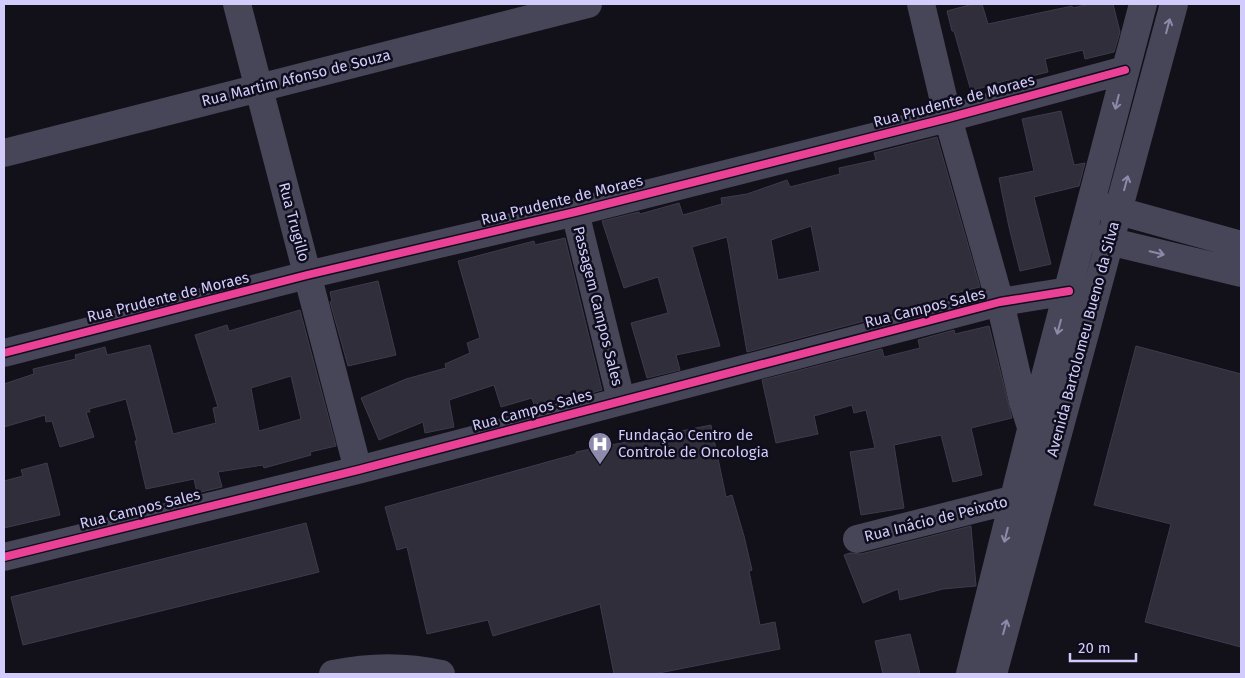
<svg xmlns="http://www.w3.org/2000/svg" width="1245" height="678" font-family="'Fira Sans',sans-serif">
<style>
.building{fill:#302e3b;stroke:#3e3b4c;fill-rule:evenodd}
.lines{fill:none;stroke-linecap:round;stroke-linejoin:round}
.minor{stroke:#474659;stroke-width:28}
.cycleway-casing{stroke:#0f0d1c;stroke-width:11}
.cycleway{stroke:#ea4096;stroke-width:8}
.oneway{stroke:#8c89aa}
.labels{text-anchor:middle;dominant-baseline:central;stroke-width:5;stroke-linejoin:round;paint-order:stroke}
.street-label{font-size:15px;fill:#d1ccfb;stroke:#0f0d1c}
.poi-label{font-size:15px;fill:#d1ccfb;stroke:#0f0d1c;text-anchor:start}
</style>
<rect width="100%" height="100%" fill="#121018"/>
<path class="building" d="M973,4H982L988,24L1072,6L1073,8L1089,4H1113L1120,32L1114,52L1085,59L1083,50L1045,59L1048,72L1008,82V80L971,91L954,31H952L947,11Z
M1061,111L1074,165L1085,163L1079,186L1034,197L1051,264L1020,271L1009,227L999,178L1034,171L1022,119Z
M937,137L980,287L947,295L948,299L747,352L727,237L692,247L720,346L676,355L680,370L647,378L631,323L668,313L658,277L624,288L602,221L639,212L640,214L679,203L683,215L722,204L721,198L747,194L787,180L790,187L840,174L839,168L876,160L874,153ZM811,226L820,271L778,280L771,240Z
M565,238L602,390L576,397V394L534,405L532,398L501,407L494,385L449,400L454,427L425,433L423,422L379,440L361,398L406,379L446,368L445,364L470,353L467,343L480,338L458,261L534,241L535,245Z
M378,281L396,355L348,366L330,302L332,301L330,292Z
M300,310L336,446L310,452L311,455L264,468L263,465L218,472L222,487L197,493L194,479L146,489L135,441H137L126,399L89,409L90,412H86L94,437L60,447L52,421L46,422L45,415L4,427V384L34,374L33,369L76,359L75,355L105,347L107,355L150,345L173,434L216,423L213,408L218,407L195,335L227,325L229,331ZM291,376L301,419L259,431L251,388Z
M989,326L1012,418L971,428L982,475L953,482L941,435L894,445L904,508L861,515L850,452L875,448L866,410L854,413L852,405L814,416L818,434L776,443L762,380L882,349L884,357L920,348L918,340L954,330L955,334Z
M1136,346L1241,374V647L1145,622L1171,524L1094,505Z
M711,425L726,497L732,495L744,536L752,570L749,571L760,625L775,622L780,649L654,674H614L600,604L493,636L488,620L427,634L407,547L397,550L385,507L576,454V452Z
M47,463L60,515L4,528V481L23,476L21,470Z
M306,523L319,572L23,645L11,597Z
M971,526L976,586L943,589L900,600L898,589L863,603L844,555L850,553L861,554Z
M910,634L920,674H883L875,641Z"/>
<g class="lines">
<path class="minor" d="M237,4L358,470
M921,4L948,118L1000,302L1023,402L1032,430
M4,153L588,4
M1101,206L1241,245
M575,212L621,400
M1092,237L1241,273
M4,353L307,275L575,212L948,118L1125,70
M857,539L1015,499
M4,557L358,470L1000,302L1069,291
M333,674C367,667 406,666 441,674
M970,674L1031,430L1143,4
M993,674L1174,4"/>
<g class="cycleway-casing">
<path id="cycleway" d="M4,353L307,275L575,212L948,118L1125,70
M4,557L358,470L1000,302L1069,291"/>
</g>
<use href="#cycleway" class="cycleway"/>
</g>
<defs><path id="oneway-shaft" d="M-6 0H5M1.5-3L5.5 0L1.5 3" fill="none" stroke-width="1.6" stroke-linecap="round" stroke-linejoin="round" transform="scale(1.25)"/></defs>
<g class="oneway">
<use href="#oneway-shaft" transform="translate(1168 26) rotate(-75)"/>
<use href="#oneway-shaft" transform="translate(1117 102) rotate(104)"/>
<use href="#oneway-shaft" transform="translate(1126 183) rotate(-75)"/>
<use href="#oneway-shaft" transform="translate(1157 253) rotate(13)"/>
<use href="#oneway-shaft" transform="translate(1059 327) rotate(105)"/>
<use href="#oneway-shaft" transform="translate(1006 535) rotate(104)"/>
<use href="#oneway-shaft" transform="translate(1005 627) rotate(-75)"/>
</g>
<defs>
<g id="hospital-pin" transform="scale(1.25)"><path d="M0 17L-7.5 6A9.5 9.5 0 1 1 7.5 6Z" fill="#8e8aac" stroke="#0f0d1c"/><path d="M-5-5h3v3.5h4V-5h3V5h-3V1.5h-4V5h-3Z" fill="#fff"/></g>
</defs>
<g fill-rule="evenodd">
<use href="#hospital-pin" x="600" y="444"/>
</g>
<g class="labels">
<g class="street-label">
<text transform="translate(296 78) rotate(-14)">Rua Martim Afonso de Souza</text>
<text transform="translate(954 101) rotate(-15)">Rua Prudente de Moraes</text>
<text transform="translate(562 200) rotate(-14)">Rua Prudente de Moraes</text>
<text transform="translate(294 222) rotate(75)">Rua Trugillo</text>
<text transform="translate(168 297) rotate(-14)">Rua Prudente de Moraes</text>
<text transform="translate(598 306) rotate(76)">Passagem Campos Sales</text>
<text transform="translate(925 308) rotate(-14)">Rua Campos Sales</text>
<text transform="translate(1083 339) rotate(-75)">Avenida Bartolomeu Bueno da Silva</text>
<text transform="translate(532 410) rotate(-15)">Rua Campos Sales</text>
<text transform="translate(140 509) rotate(-14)">Rua Campos Sales</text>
<text transform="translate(936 519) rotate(-14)">Rua Inácio de Peixoto</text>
</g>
<g class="poi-label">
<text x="618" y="435">Fundação Centro de<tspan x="618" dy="17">Controle de Oncologia</tspan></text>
</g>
</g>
<rect width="1245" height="678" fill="none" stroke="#d1ccfb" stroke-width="10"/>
<path d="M1070 653v8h66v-8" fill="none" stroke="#d1ccfb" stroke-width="2.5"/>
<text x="1078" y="653" font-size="15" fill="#d1ccfb" stroke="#0f0d1c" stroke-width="4" paint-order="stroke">20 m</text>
</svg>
